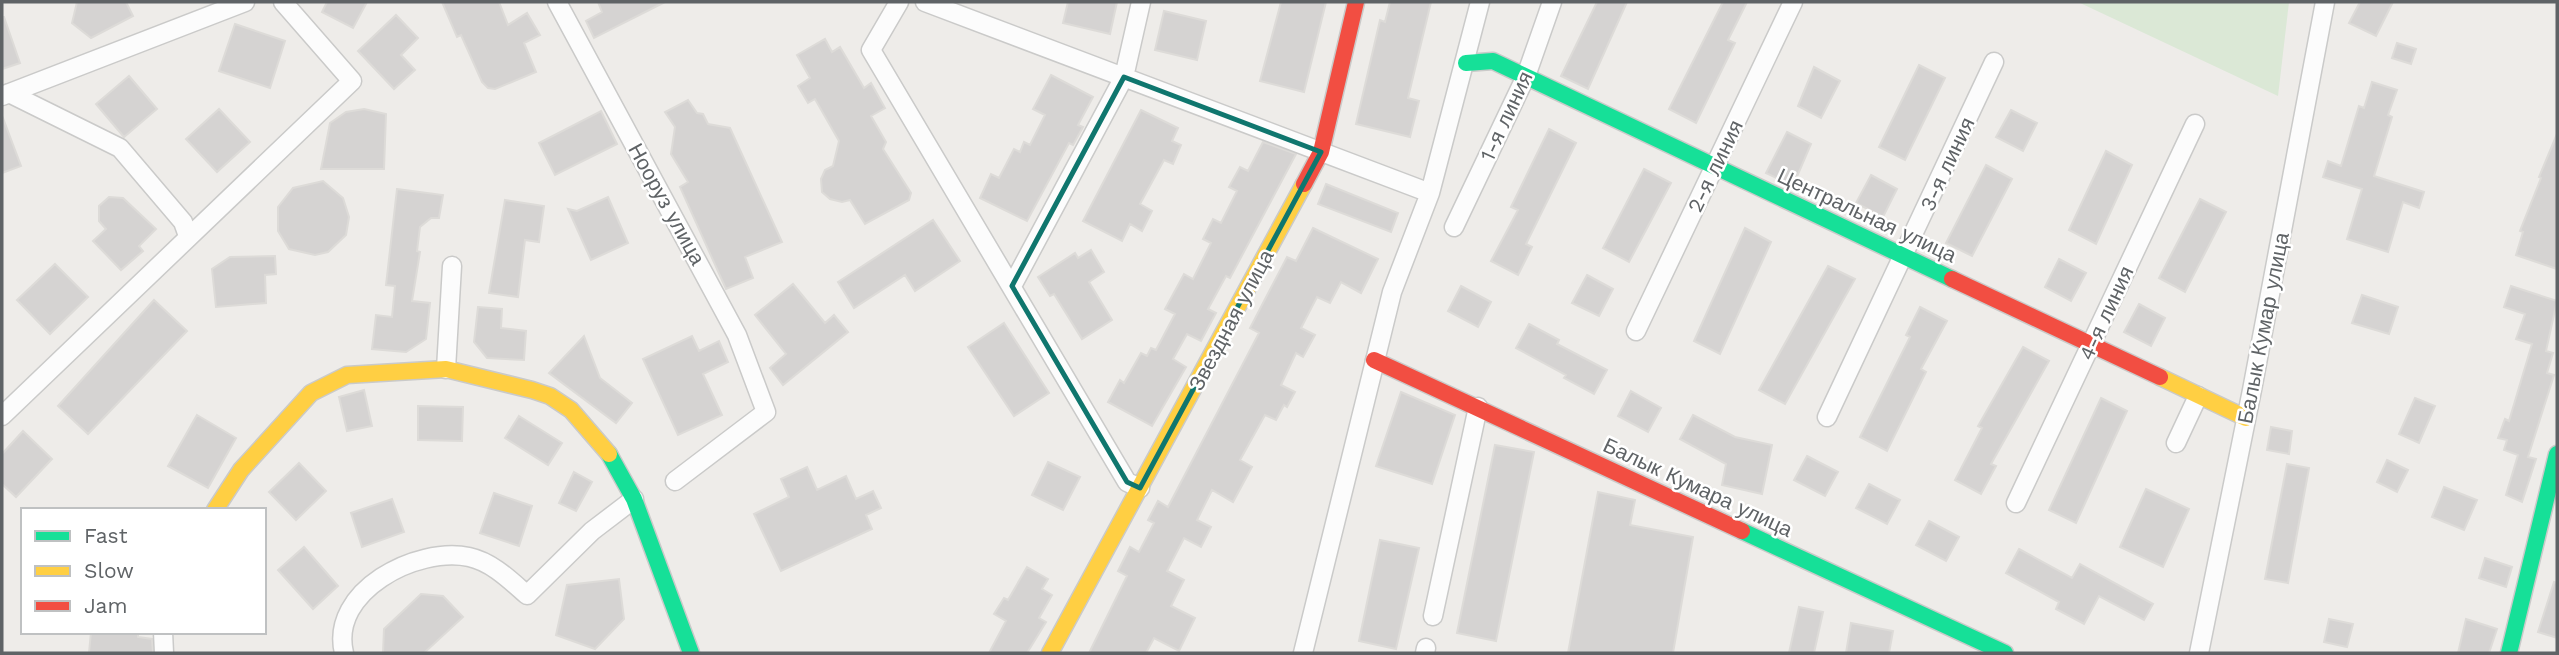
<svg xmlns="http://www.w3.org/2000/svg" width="2559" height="655" font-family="'Work Sans',sans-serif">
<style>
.green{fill:#dbe8d6}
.building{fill:#d5d3d2;stroke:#dddbd8;stroke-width:2}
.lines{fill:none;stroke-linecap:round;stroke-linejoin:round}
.street-casing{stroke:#cacac9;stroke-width:21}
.fast-casing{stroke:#cacac9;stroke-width:19}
.slow-casing{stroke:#cacac9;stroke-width:19}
.jam-casing{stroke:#cacac9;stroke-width:19}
.street{stroke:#fcfcfc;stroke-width:18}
.fast{stroke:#16e098;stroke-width:16}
.slow{stroke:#ffcf43;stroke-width:16}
.jam{stroke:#f24e42;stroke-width:16}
.marked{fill:none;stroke:#0f766e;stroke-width:5;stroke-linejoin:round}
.labels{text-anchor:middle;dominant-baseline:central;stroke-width:5;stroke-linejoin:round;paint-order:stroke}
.street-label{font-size:21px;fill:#5f6366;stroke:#fff}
</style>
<rect width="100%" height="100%" fill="#eeece9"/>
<path class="green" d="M2078,2H2289L2278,96Z"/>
<path class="building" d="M77,2H126L133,16L91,38L72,23Z
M327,2H367L353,28L322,12Z
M442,2H499L508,25L527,13L540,35L524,43L536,72L495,89L488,88L482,82L461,35L457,37Z
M598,2H665L594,38L586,21L602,12Z
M1068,2H1117L1110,34L1063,23Z
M1281,2H1326L1304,92L1260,81Z
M1390,2H1431L1408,98L1419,101L1410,137L1356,124L1380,20L1385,22Z
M1597,2H1627L1588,89L1561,76Z
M1723,2H1747L1728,40L1735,43L1696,123L1669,109Z
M2360,2H2393L2376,36L2349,23Z
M1164,11L1206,21L1197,60L1155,50Z
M396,15L418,38L401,55L415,70L394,89L358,51Z
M2,17H4L20,63L2,69Z
M235,24L285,41L270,88L219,71Z
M825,39L832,52L840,47L864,88L871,83L885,108L871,116L886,142L883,149L911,193L909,200L865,224L850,200L842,202L830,199L822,192L821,179L825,170L833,166L839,141L815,99L808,103L798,86L810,78L797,55Z
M2397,43L2416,49L2411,64L2392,58Z
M1919,65L1945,78L1905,160L1879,147Z
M1814,67L1840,81L1821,118L1798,106Z
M1051,75L1093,97L1078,125L1083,127L1073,145L1069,143L1027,221L980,198L991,174L999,178L1014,149L1020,152L1024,142L1030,145L1045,115L1033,109Z
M129,76L157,109L124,137L96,104Z
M2372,82L2397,90L2388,115L2392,117L2374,176L2424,192L2419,208L2403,202L2388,252L2347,239L2362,189L2323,177L2328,161L2341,166L2359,106L2364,108Z
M688,100L697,113L703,114L708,124L730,128L782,242L745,257L753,278L726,289L680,187L688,182L671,154L675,127L665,112Z
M219,109L250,142L217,172L186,139Z
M364,109L386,114L384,169H321L330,123L346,112Z
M1141,110L1178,128L1172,141L1181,145L1173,164L1164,160L1140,204L1152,211L1142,231L1130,224L1122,241L1083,221Z
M2011,110L2037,123L2023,151L1996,137Z
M601,111L617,144L555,175L539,143Z
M3,118L21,166L2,173V119Z
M1549,129L1576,143L1526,244L1532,247L1518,275L1491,261L1518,210L1511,207Z
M1787,132L1811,144L1793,186L1766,173Z
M2557,134V269L2516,255L2523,232L2520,231L2541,178L2539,177Z
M1263,142L1296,154L1230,278L1226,276L1208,309L1216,313L1201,341L1187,334L1173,359L1186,367L1152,426L1108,402L1120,380L1124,383L1141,353L1147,356L1151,348L1156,350L1175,314L1165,309L1184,274L1193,279L1211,243L1203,239L1213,219L1221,223L1237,191L1229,187L1240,167L1248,171Z
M2106,151L2132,165L2096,244L2069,230Z
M1986,165L2012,179L1972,256L1946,243Z
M1644,169L1671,183L1629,262L1603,248Z
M1871,175L1897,189L1883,217L1856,203Z
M323,181L343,198L349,217L346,235L328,252L315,255L289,249L278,231V207L293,188Z
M1326,184L1398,213L1391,232L1318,204Z
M397,189L443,195L439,218H431L420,227L417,251L420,252L412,301L430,303L426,339L406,352L372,349L376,315L392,317L395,286L386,285Z
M109,197L123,198L156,229L139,246L143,251L121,270L93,241L106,229L99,221V206Z
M608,197L628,243L591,260L568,209L577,211Z
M2200,199L2226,212L2185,292L2159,278Z
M505,200L544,206L539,242L525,240L518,297L489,293Z
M933,220L960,261L915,291L905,275L854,308L838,282Z
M1313,228L1378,259L1361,293L1341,282L1330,303L1317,297L1301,328L1315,335L1303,357L1296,353L1281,385L1295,392L1287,407L1284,405L1276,420L1265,415L1240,460L1252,467L1233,502L1212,490L1197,520L1211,527L1201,547L1184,538L1167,571L1184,580L1171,606L1195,618L1179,651L1154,638L1146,653H1089L1127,576L1118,571L1130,547L1139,552L1154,523L1148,520L1158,501L1168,507L1259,333L1250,328L1287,257L1296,261Z
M1745,228L1771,242L1720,354L1694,341Z
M1091,250L1104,272L1089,282L1112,320L1082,339L1054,294L1050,296L1038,277L1075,253L1078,258Z
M275,256L276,274L265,275L266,303L216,307L212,269L230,257Z
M2059,259L2086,273L2071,301L2045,287Z
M55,264L88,297L50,334L17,300Z
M1828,266L1855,279L1785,404L1759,390Z
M1587,275L1613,289L1599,316L1572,303Z
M793,284L825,323L834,315L848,332L783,385L770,368L786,354L755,315Z
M1461,286L1491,302L1478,327L1448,311Z
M2511,286L2557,301L2546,351L2553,353L2547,373L2554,375L2528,457L2536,459L2522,502L2506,495L2518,455L2504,450L2507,440L2498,438L2505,419L2509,421L2532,344L2516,339L2525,314L2504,307Z
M2362,295L2398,307L2389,334L2352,323Z
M154,300L187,331L88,434L58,406Z
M2139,304L2165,318L2151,346L2124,332Z
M478,307L502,309L501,328L526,331L524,360L487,358L474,342Z
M1920,307L1947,321L1921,369L1926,372L1887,451L1860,437L1910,337L1906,335Z
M1004,323L1049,393L1014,416L968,347Z
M1529,324L1559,340L1557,344L1607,370L1594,394L1564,378L1566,375L1516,348Z
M584,336L600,378L632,403L616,423L549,373Z
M692,336L699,351L719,341L728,362L703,374L722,415L678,435L643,359Z
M2023,347L2049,361L1991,464L1996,466L1981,494L1955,480L1982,428L1978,426Z
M364,390L372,426L347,431L339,397Z
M1631,391L1661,408L1648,432L1618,416Z
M1401,392L1455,415L1432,484L1376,466Z
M2101,398L2127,411L2076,523L2049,510Z
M2415,398L2435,406L2419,443L2399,434Z
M418,406L463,407L462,441L418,440Z
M197,415L236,438L208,488L168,466Z
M1693,415L1735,437L1772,445L1762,494L1722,485L1726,464L1680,439Z
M519,416L562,443L548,465L505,438Z
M2271,427L2292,431L2289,454L2267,450Z
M23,431L52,459L16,497L2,484V454Z
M1495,445L1534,452L1496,641L1457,633Z
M1807,456L1838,472L1825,496L1794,480Z
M2387,460L2408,470L2397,492L2377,482Z
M1048,462L1080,477L1063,510L1032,495Z
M299,463L326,491L296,520L269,492Z
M2287,464L2309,468L2288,583L2265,579Z
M807,467L817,490L846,476L856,499L873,491L881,508L866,515L872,529L781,571L754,514L789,497L781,479Z
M574,472L592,482L576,511L559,503Z
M1869,484L1900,500L1887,524L1856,508Z
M2444,487L2477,500L2464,530L2432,517Z
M2146,489L2189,509L2163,567L2120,547Z
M1598,492L1635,500L1630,525L1693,537L1673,653H1568Z
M494,493L532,506L519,546L480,533Z
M392,499L404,532L362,547L351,513Z
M1929,521L1959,537L1946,561L1916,545Z
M1380,540L1419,548L1396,649L1359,641Z
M304,547L338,586L313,609L278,570Z
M2019,549L2072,578L2080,564L2153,604L2144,620L2099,596L2084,624L2056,609L2059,602L2006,573Z
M2485,558L2512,567L2506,587L2479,578Z
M1027,567L1048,579L1042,589L1052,595L1039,618L1046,622L1027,653H989L1006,621L994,614L1004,598L1008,600Z
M619,579L624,619L595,649L556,635L567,585Z
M2554,582L2557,583V638L2538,632Z
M421,594L443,596L463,617L424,653H383L384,629Z
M1799,607L1823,612L1814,653H1789Z
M2329,619L2353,624L2347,647L2324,642Z
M2466,619L2497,629L2489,653H2458Z
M1851,623L1893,631L1889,653H1846Z
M91,632H138V637L152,639L153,653H89Z"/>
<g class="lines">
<g class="street-casing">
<path id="street" d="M557,2L737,335L766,412L675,481
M899,2L871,50L1127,482L1140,488
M925,2L1430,193
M9,93L120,148L183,222L188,236
M2,96L245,2
M1454,227L1526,76L1552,2
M1012,286L1124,77L1141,2
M1636,331L1793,2
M446,369L452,266
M2,416L352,81L283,2
M1827,417L1994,62
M2176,443L2198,396
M2016,503L2195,124
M1433,616L1478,407
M163,632L164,653
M344,653C329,591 417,546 469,557C492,562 510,580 527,595L592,531L634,499
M1303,653L1392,292L1430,193L1480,2
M1425,653L1426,648
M2199,653L2252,390L2325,2"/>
</g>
<g class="fast-casing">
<path id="fast" d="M1466,63L1493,61L1952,279
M609,454L634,499L691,653
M1742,531L2005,653
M2509,653L2557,454"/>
</g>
<g class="slow-casing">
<path id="slow" d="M2160,377L2246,418
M215,510L241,470L311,393L347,375L446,369L532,390L550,396L571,410L609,454
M1050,653L1304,184"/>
</g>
<g class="jam-casing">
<path id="jam" d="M1304,184L1321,152L1356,2
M1952,279L2160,377
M1374,360L1742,531"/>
</g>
<use href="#street" class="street"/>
<use href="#fast" class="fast"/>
<use href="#slow" class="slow"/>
<use href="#jam" class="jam"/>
</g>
<path class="marked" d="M1124,77L1321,152L1140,488L1127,482L1012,286Z"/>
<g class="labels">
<g class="street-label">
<text transform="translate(1506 116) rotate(-65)">1-я линия</text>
<text transform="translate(1947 164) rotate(-65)">3-я линия</text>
<text transform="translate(1715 166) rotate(-64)">2-я линия</text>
<text transform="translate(667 204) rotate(61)">Нооруз улица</text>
<text transform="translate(1867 215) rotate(25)">Центральная улица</text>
<text transform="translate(2106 313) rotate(-65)">4-я линия</text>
<text transform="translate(1231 320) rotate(-62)">Звездная улица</text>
<text transform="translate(2263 328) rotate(-79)">Балык Кумар улица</text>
<text transform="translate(1698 487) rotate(25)">Балык Кумара улица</text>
</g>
</g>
<rect width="2559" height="655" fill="none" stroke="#5f6366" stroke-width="7"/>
<rect x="21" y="508" width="245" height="126" fill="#ffffff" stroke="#bfc1c2" stroke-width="2"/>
<rect x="35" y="531" width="35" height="10" fill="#16e098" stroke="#bfc1c2" stroke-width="2"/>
<text x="84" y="543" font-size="21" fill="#5f6366">Fast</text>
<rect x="35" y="566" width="35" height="10" fill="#ffcf43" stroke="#bfc1c2" stroke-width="2"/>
<text x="84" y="578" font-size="21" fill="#5f6366">Slow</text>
<rect x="35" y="601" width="35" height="10" fill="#f24e42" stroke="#bfc1c2" stroke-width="2"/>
<text x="84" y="613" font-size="21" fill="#5f6366">Jam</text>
</svg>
